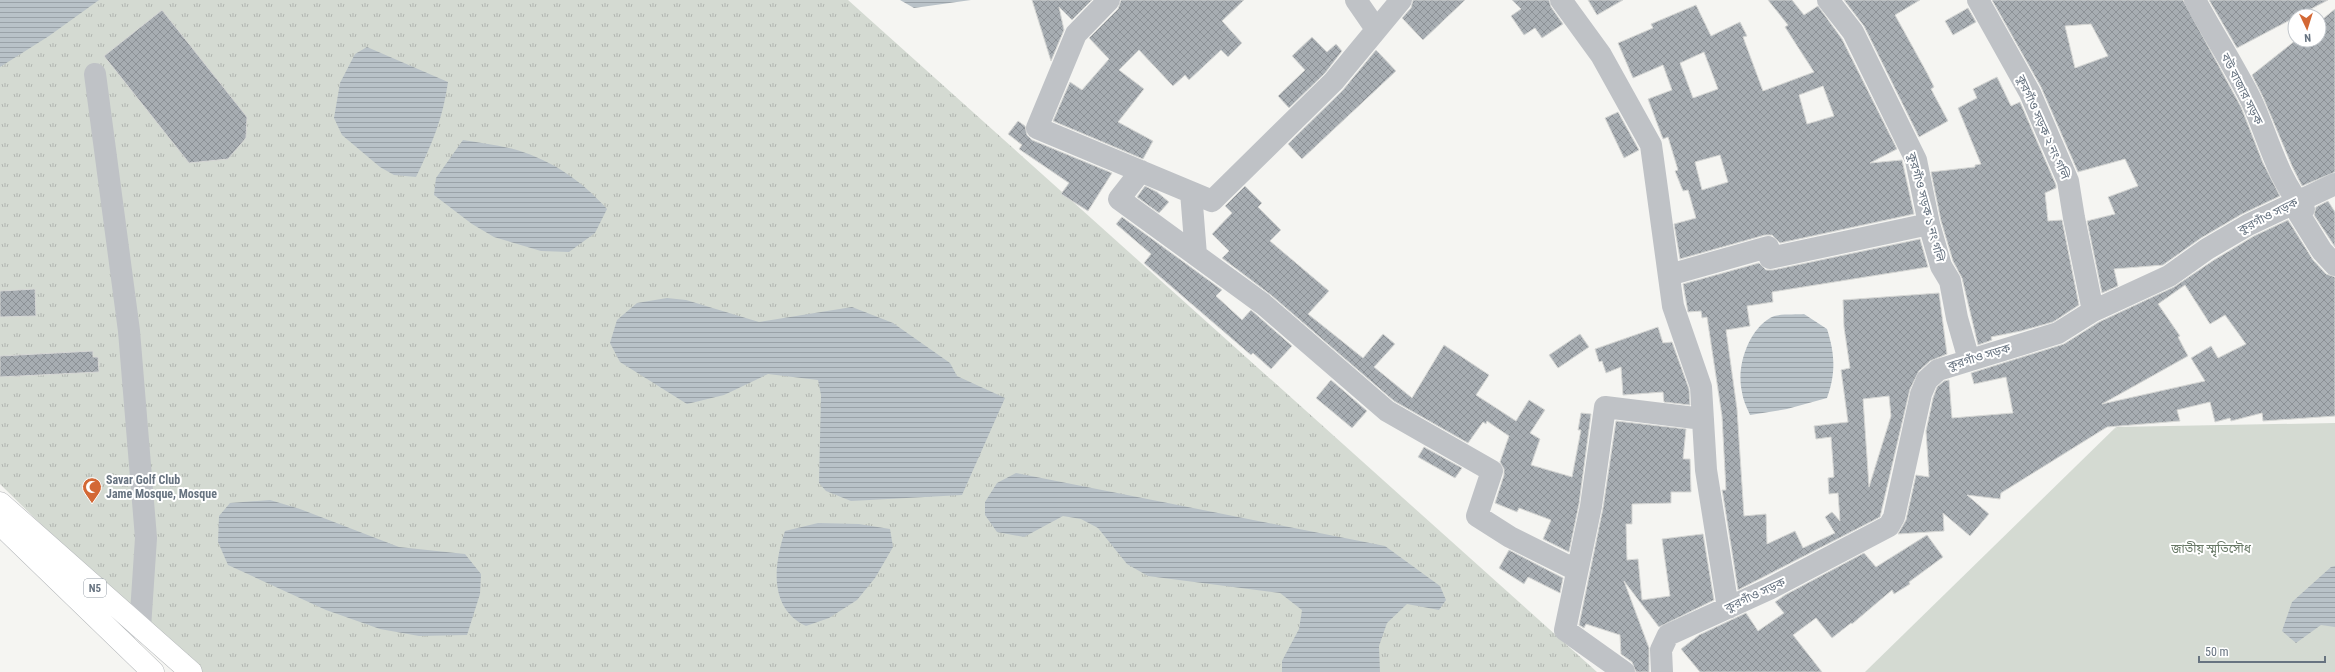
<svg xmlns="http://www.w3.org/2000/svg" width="2335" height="672" font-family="'Roboto Condensed','Noto Sans Bengali',sans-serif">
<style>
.grass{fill:url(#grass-tufts)}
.park{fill:#d4dad2}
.water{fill:url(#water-rules)}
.building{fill:url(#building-cross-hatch);stroke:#d6d7d5;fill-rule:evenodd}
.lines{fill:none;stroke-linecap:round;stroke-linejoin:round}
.highway-casing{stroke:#b2b5b8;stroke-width:23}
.minor{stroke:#bfc2c6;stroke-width:22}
.highway{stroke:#fff;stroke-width:22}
.labels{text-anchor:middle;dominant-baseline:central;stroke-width:4;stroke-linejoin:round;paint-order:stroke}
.shield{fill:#fff;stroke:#959da6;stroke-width:1}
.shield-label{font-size:11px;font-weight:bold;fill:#677380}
.street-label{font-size:12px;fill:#677380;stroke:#fff}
.poi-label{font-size:12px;font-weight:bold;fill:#677380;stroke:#fff;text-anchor:start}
.park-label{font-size:12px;fill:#677865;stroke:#fff}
</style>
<defs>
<pattern id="grass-tufts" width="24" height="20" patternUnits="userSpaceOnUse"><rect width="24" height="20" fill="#d4dad2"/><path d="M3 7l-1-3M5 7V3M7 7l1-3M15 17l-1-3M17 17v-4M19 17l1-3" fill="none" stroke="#b0b5b0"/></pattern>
<pattern id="water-rules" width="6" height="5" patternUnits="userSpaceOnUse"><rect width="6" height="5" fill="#b9c2c8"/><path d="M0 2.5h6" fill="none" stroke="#9aa2a8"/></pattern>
<pattern id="building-cross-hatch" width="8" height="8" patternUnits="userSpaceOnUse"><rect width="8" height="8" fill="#a7adb2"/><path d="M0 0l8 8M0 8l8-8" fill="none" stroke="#8c9196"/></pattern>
</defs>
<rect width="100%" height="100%" fill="#f5f5f2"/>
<path class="grass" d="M95,0H848L1597,672H191L0,484V61Z"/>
<path class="park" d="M2335,423V672H1865L2116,427Z"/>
<path class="water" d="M0,0H99L49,36L0,67Z
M900,0H971L914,8Z
M367,47L448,82C443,118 432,144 416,177L394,175L380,167L342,135L334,118L340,83L355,54Z
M463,140C480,143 500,145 517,150C553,161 582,181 607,209L595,233L569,252L541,251L494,237L472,224L434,195L436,178Z
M667,298L686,300L759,322L852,307L893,323L950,363L957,376L1005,398L962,495L851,501L826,491L819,483L821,395L818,380L768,374L724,395L687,404L620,362L610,343L617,320L637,303Z
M1804,314L1827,329C1835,354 1836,373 1827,398L1787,409L1750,415C1747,408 1743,400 1742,392C1736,367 1748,331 1770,318C1777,313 1795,315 1804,314Z
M1016,473L1385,546L1440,586L1446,600L1439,610L1407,604L1387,623L1379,646L1380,672H1282V661L1299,629L1302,610L1280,593L1148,576L1127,564L1098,528L1081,519L1063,516L1024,537L997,532L985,515V502L997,483Z
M270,500L300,509L399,547L465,554L481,574L480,594L467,635L419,636L380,629L326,610L228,565L218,542L219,516L230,503Z
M818,523L859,524L890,529L893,547L875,578L857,600L829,618L806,626C768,608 774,564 785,531Z
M2335,566V627L2321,625L2296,643L2282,631L2292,602L2331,567Z"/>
<path class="building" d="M1032,0H1092L1072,20L1059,7L1064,30L1051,61Z
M1121,0H1244L1222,21L1242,43L1228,57L1221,50L1189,80L1185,75L1173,86L1139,50L1119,70L1144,89L1118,122L1153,141L1143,159L1053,121L1070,82L1082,90L1109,59L1089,38L1118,9Z
M1413,0H1465L1423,40L1402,18L1411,8Z
M1512,0H1549L1551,7L1563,24L1542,38L1535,28L1524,35L1511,16L1521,9Z
M1588,0H1623L1597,15Z
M1768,0H1792L1804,15L1818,6L1842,39L1897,149L1870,163L1902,160L1914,214L1780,243L1772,235H1765L1680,259L1674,224L1696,218L1688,190L1683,191L1675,171L1678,170L1668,137L1663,139L1648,99L1672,90L1663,65L1633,78L1618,43L1653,28L1651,24L1696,5L1711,36L1740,22L1747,36L1743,37L1763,91L1814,72L1785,27L1788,25ZM1704,52L1718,89L1693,98L1680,63ZM1823,86L1834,116L1807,124L1799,95ZM1720,155L1728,182L1702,190L1695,162Z
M1844,0H1920L1895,15L1927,73L1934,87L1931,89L1948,121L1919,137L1864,26Z
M1992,0H2183L2241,107L2263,163L2280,196L2242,214L2201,238L2163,265L2114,269L2118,286L2102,293L2087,221L2115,214L2108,197L2138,186L2125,159L2078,172L2041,87ZM2091,24L2108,56L2075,68L2065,26Z
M2209,0H2328L2237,48Z
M1968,8L1976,22L1953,35L1945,21Z
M2335,9V172L2302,186L2292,166L2263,97L2252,75L2296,40H2319V22Z
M162,10L247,117L246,138L228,159L189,163L104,56Z
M1312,37L1327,52L1336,44L1342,51L1325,73L1289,108L1278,96L1305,70L1292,56Z
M1376,50L1396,71L1302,159L1288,144L1343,90Z
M1997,77L2011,106L2020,102L2056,185V188L2045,193L2048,221L2062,220L2079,305L2053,322L2021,331L1991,337L1992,340L1978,345L1962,278L1953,261L1941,221L1931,172L1975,167V165L1981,164L1958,108L1977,98L1973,89Z
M1618,112L1639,150L1624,158L1605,118Z
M1018,121L1025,126L1027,135L1032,140L1112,173L1088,211L1061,194L1069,183L1019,149L1022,145L1008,134Z
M1145,186L1157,192L1169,202L1159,213L1137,197Z
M1245,186L1262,203L1258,207L1281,230L1270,241L1329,291L1308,314L1363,358L1383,334L1395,344L1374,367L1412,398L1444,345L1489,375L1476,395L1516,421L1529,400L1545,410L1530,433L1540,439L1531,465L1572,477L1581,430H1578L1581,413L1591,414L1579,504L1569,552L1543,539L1551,520L1519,508L1517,512L1495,503L1504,475V469L1500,462L1509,436L1487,421L1486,424L1483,422L1468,443L1394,401L1271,295L1222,258L1229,251L1212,234L1232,213L1225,206Z
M2328,201L2335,212V247L2314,215L2316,207Z
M1122,217L1222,290L1216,296L1242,320L1251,310L1292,346L1271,369L1253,353L1251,355L1144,263L1151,254L1116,224Z
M2288,220L2313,260L2326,274L2335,277V416L2263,421L2262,413L2231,421L2230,418L2215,422L2210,402L2177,410L2180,421L2107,427L2001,493L2000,499L1967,495L1989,514L1970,536L1943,513L1944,531L1898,534L1906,520L1916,475L1929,477L1926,431L1933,398L1937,387L1944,381L1949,380L1952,418L2013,413L2006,377L1974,384L1971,373L2064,344L2099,322L2174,287L2214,260L2254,236ZM2185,285L2210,324L2225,315L2246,344L2218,358L2211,346L2191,358L2205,381L2102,404L2188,356L2178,337L2180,336L2158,304Z
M1920,239L1928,267L1772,292L1773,302L1747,306L1750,326L1726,330L1737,409L1744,516L1766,514L1767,544L1795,531L1803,548L1835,533L1825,517L1832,512L1840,521L1838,493L1829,494L1828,478L1834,477L1831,437L1816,439L1814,426L1848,422L1841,370L1850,368L1844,327L1843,300L1939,293L1947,354L1930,361L1919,371L1910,389L1880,517L1738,590L1723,495L1722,490H1726L1722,416L1707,317L1702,318L1701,311L1688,312L1683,284L1759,263L1766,270H1773ZM1889,396L1891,416L1869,487L1863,399Z
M35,289L36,316L0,317V291Z
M1658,327L1663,343L1672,342L1689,389L1690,405L1664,402L1663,392L1623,395L1621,367L1606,373L1602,361L1599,362L1595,349Z
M1580,334L1589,347L1558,368L1549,355Z
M93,351V357H98L99,372L0,377V356Z
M1331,380L1367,411L1352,428L1316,398Z
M1616,421L1686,429L1683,459H1690L1691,492H1671V503L1632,504V524H1626L1627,560L1638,559L1642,600L1670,596L1662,539L1703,534L1714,600L1659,627L1624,581L1649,648V672H1636L1632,662L1621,654L1620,635L1586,624L1584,628L1579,625L1603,508Z
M1424,447L1462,468L1455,478L1418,457Z
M1927,535L1943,557L1909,582L1910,584L1894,594L1892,590L1852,624L1851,623L1832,638L1816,618L1793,635L1822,672H1700L1681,649L1699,635L1746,613L1758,631L1784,613L1775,602L1785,595L1864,553L1876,567Z
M1509,550L1563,578L1560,593L1528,577L1524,584L1499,568Z"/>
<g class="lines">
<g class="highway-casing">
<path id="highway" d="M0,503L191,672
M0,524L153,672"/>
</g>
<path class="minor" d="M1109,0L1076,34L1037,128L1212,201L1334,81L1401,0
M1356,0L1376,29
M1561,0L1601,55L1651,145L1673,306L1701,387L1706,470L1728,608
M1828,0L1853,32L1916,160L1929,224L1941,266L1950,281L1957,318L1969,360
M1978,0L2030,93L2068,181L2074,218L2093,311
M2195,0C2213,34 2235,67 2252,102C2268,137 2278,180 2304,209L2299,214L2322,251L2335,265
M95,74L129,331L146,538L140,628
M1141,171L1119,199L1263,304L1387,411L1492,471L1477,516L1510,537L1576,570
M1191,192L1196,255
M1669,275L1768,247L1770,258L1929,224
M1624,672L1565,630L1591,506L1605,407L1703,419
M1662,672L1661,650L1668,635L1769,589L1889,526L1894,517L1921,394L1927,380L1938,370L2058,333L2093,311L2169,276L2207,249L2248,225L2335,184"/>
<use href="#highway" class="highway"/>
</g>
<defs>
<g id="mosque-pin" transform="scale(1)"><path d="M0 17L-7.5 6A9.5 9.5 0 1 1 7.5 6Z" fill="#d36835" stroke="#fff"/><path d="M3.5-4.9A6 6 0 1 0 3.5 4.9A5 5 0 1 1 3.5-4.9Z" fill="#fff"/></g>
</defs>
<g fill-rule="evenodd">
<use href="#mosque-pin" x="92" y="487"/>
</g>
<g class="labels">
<rect class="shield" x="84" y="579" width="22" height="18" rx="3"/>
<g class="shield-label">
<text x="95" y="588">N5</text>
</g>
<g class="street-label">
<text transform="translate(2242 89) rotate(63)">বউ বাজার সড়ক</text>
<text transform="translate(2043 127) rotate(66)">কুরগাঁও সড়ক ২ নং গলি</text>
<text transform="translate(1926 207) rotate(75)">কুরগাঁও সড়ক ১ নং গলি</text>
<text transform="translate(2268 216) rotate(-27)">কুরগাঁও সড়ক</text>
<text transform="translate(1979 357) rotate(-17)">কুরগাঁও সড়ক</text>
<text transform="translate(1755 595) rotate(-25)">কুরগাঁও সড়ক</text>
</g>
<g class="poi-label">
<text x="106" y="480">Savar Golf Club<tspan x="106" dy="14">Jame Mosque, Mosque</tspan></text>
</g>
<g class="park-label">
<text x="2211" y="549">জাতীয় স্মৃতিসৌধ</text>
</g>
</g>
<g transform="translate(2307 28) rotate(176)"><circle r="19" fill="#ffffff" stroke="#c2c7cc"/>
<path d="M0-3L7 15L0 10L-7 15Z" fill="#d36835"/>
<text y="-6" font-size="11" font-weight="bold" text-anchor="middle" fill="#677380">N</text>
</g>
<path d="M2199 656v6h126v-6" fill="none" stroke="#677380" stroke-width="2"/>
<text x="2205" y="656" font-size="12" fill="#677380" stroke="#ffffff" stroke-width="3" paint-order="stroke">50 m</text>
</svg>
